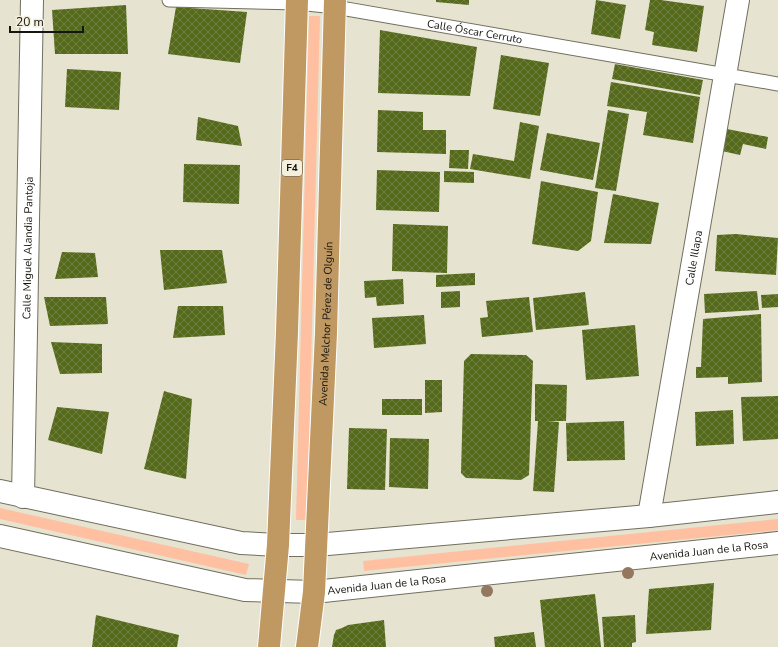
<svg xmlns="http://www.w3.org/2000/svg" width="778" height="647" font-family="'Nunito Sans',sans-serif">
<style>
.grass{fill:#fec0a1}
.building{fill:url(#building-cross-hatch)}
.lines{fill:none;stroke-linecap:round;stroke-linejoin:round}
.service-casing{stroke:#726f5f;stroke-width:15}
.minor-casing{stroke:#726f5f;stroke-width:24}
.secondary-casing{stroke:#726f5f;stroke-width:24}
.trunk-casing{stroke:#fff;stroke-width:24}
.service{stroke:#fff;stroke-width:13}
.minor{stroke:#fff;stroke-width:22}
.secondary{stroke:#fff;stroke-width:22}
.trunk{stroke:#c09862;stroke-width:22}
.tree{fill:#93775f}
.labels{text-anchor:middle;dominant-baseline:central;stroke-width:3;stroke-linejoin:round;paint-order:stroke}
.shield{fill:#f3f0de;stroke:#58564c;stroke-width:1}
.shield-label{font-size:10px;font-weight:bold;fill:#16140e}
.street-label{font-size:11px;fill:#16140e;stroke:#f3f0de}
</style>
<defs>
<pattern id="building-cross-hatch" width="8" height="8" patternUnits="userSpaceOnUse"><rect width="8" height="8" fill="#566a1b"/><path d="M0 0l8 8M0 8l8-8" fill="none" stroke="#6f7e42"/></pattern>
</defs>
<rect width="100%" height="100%" fill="#e6e3d1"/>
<path class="grass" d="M309,16H320L307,520H296Z
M0,508L249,564L246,575L0,519Z
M778,519V530L364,571L363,561Z"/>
<path class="building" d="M436,0H469V5L436,2Z
M596,0L626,5L620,39L591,34Z
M650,0H661L704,6L697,52L652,45L654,32L645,30Z
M126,5L128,54H55L52,10Z
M176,7L247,12L240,63L168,54Z
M380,30L477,47L470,96L378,93Z
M501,55L549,63L540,116L493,109Z
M615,64L703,80L700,95L612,79Z
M67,69L121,72L119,110L65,107Z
M611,82L700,97L693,143L643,135L647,112L607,106Z
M378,110L423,112V130H446V154L377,152Z
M608,110L629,114L616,191L595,188Z
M198,117L238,126L242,146L196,140Z
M520,122L539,126L530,179L470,169L473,154L514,161Z
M727,129L768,137L766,149L743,144L740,155L722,151Z
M547,133L600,143L593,180L540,170Z
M450,150H469L468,169L449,168Z
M184,164L240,165L239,204L183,202Z
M377,170L440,172L439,212L376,210Z
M444,171L474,172V183L444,182Z
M541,181L598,192L591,241L578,251L532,244Z
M613,194L659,203L651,244L604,243Z
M393,224L448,226L447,273L392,271Z
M736,234L778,238L776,275L715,271L717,235Z
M160,250H222L227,283L164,290Z
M62,252L95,253L98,277L55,279Z
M475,273V285L436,287V275Z
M403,279L404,304L377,306L376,297L365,298L364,281Z
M460,291V307L441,308V292Z
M757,291L759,310L705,313L704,294Z
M585,292L589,325L536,330L533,298Z
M778,294V307L762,308L761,295Z
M44,297H106L108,324L50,326Z
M529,297L533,332L482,337L480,318L488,317L486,301Z
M178,306H223L225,335L173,338Z
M761,314L762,382L728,384V377L696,378V367H701L703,319Z
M424,315L426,344L374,348L372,318Z
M635,325L639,376L586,380L582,330Z
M51,342L102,344V373L60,374Z
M471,354L526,355L533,361L529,475L521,480L466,478L461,473L464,361Z
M425,380H442V412L425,413Z
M535,384L567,385L566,421H547L559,422L554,492L533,491L538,421H535Z
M164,391L192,399L186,479L144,469Z
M778,396V439L743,441L741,397Z
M382,399H422V415H382Z
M57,407L109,412L102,454L48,440Z
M733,410L734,444L696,446L695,412Z
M624,421L625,460L567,461L566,423Z
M349,428L387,429L385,490L347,489Z
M390,438L429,439L428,489L389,487Z
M714,583L711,630L646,634L649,589Z
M595,594L601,647H545L540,600Z
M96,615L179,635L177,647H92Z
M635,615L636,642L632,643V647H604L602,617Z
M384,620L386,647H332L334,635L336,630L342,628L348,625Z
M534,632L536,647H495L494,637Z"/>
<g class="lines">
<g class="service-casing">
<g id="service">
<path id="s1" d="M169,0L297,3L335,7L778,84"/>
</g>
</g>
<g class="minor-casing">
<g id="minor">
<path id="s2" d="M23,497L32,0"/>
<path id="s3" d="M649,516L738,0"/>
</g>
</g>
<g class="secondary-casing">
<g id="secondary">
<path d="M0,491L241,543L278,545H316L649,516L778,502"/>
<path id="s4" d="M0,536L245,590L314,592L778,543"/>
</g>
</g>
<g class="trunk-casing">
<g id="trunk">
<path d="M269,647L278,545L287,332L297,0"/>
<path id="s5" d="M307,647L314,592L326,333L335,0"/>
</g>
</g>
<use href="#service" class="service"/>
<use href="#minor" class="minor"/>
<use href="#secondary" class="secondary"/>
<use href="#trunk" class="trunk"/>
</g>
<g class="tree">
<circle cx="628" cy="573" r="6"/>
<circle cx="487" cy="591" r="6"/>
</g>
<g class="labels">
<rect class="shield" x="282" y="160" width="20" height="16" rx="3"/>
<g class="shield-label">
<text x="292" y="168">F4</text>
</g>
<g class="street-label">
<text stroke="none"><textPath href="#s1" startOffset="308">Calle Óscar Cerruto</textPath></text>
<text stroke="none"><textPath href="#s2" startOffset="249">Calle Miguel Alandia Pantoja</textPath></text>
<text stroke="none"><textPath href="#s3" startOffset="262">Calle Illapa</textPath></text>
<text stroke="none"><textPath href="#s5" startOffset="324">Avenida Melchor Pérez de Olguín</textPath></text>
<text stroke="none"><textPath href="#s4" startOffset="717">Avenida Juan de la Rosa</textPath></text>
<text stroke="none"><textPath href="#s4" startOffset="393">Avenida Juan de la Rosa</textPath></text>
</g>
</g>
<path d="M10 26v6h73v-6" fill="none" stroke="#16140e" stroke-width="2"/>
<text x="16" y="26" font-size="12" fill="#16140e" stroke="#f3f0de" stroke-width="3" paint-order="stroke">20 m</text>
</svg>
